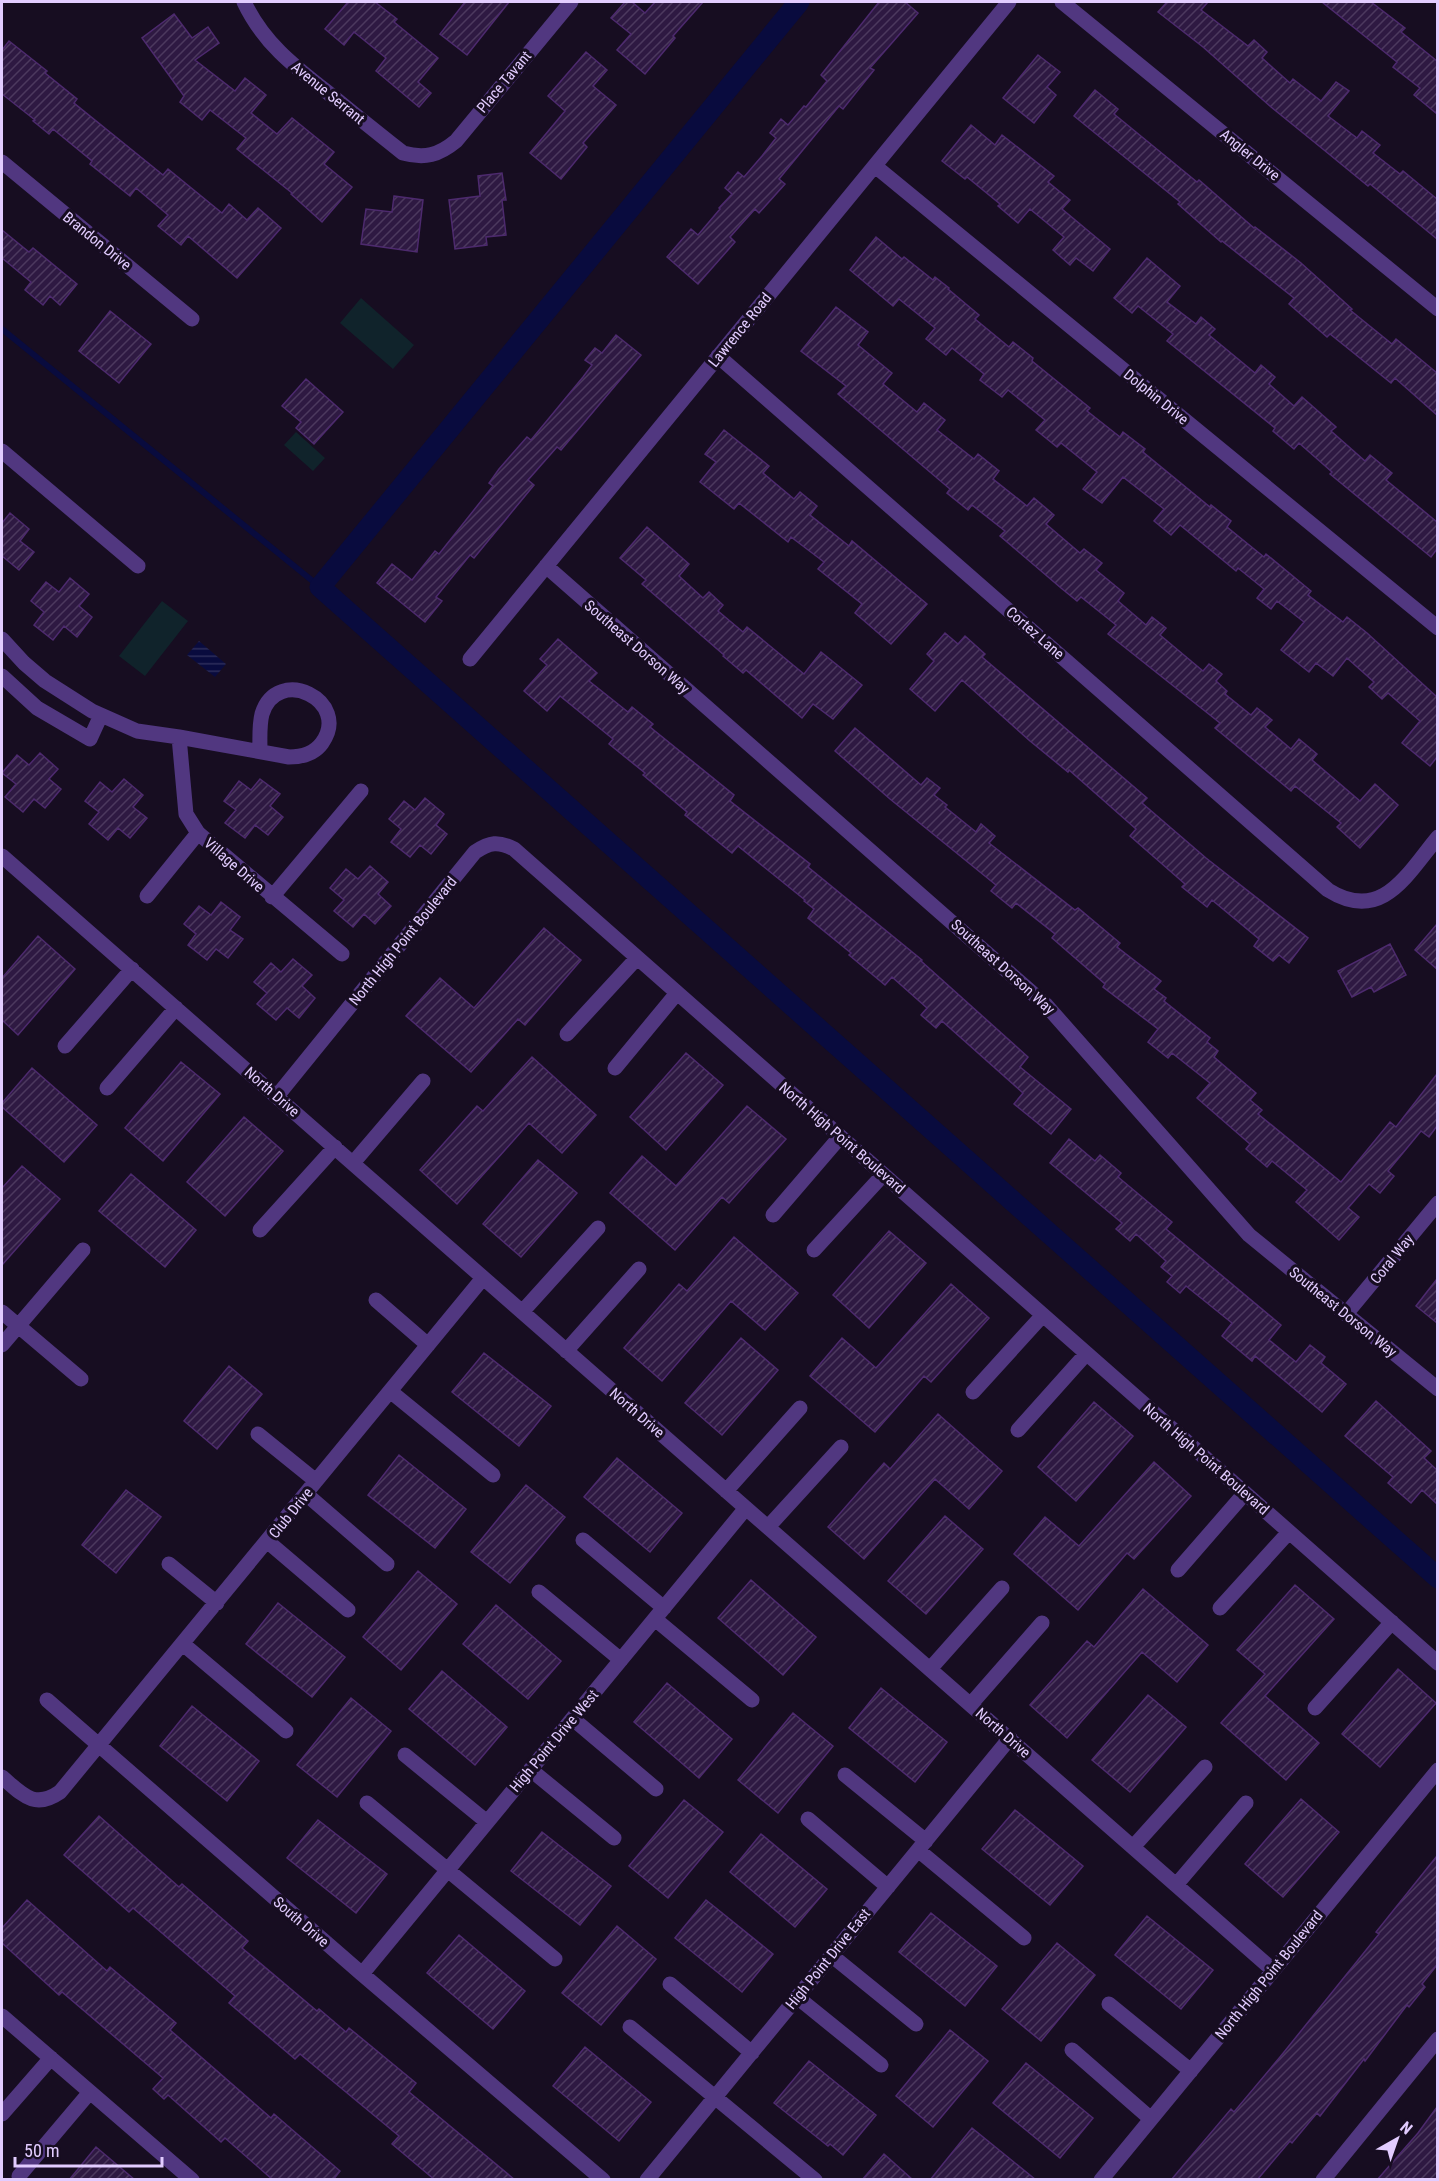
<svg xmlns="http://www.w3.org/2000/svg" width="1439" height="2181" font-family="'Roboto Condensed',sans-serif">
<style>
.garden{fill:#10232b}
.water{fill:url(#water-rules)}
.lines{fill:none;stroke-linecap:round;stroke-linejoin:round}
.stream{stroke:#090b3e;stroke-width:6}
.canal{stroke:#090b3e;stroke-width:21}
.building{fill:url(#building-hatch);stroke:#4d2a6e;stroke-width:1.5}
.minor{stroke:#513780;stroke-width:15}
.labels{text-anchor:middle;dominant-baseline:central;stroke-width:6;stroke-linejoin:round;paint-order:stroke}
.street-label{font-size:15px;fill:#e2ccff;stroke:#170d21}
</style>
<defs>
<pattern id="water-rules" width="6" height="5" patternUnits="userSpaceOnUse" patternTransform="scale(1.5)"><rect width="6" height="5" fill="#090b3e"/><path d="M0 2.5h6" fill="none" stroke="#2d2d5b"/></pattern>
<pattern id="building-hatch" width="6" height="6" patternUnits="userSpaceOnUse" patternTransform="scale(1.5)"><rect width="6" height="6" fill="#2e1942"/><path d="M-1 1l2-2M0 6l6-6M5 7l2-2" fill="none" stroke="#4c395e"/></pattern>
</defs>
<rect width="100%" height="100%" fill="#170d21"/>
<path class="garden" d="M361,298L414,345L393,369L340,323Z
M296,432L325,458L313,471L284,445Z
M162,601L188,621L145,676L119,656Z"/>
<path class="water" d="M199,641L226,664L215,677L187,655Z"/>
<g class="lines">
<path class="stream" d="M2,329L320,587"/>
<path class="canal" d="M799,2L320,587L1438,1578"/>
</g>
<path class="building" d="M348,2H375L397,19L394,22L438,58L418,82L431,93L419,107L376,71L386,58L354,32L344,45L325,29Z
M465,2H509L467,55L440,34Z
M625,2H632L645,13L655,2H703L673,36L675,38L645,74L617,50L631,34L611,18Z
M879,2H905L918,13L870,68L874,70L843,109L839,106L779,179L785,184L759,213L755,209L730,237L735,242L698,284L667,257L691,229L698,235L720,209L719,208L732,194L725,188L738,172L744,177L762,156L776,138L770,133L781,119L788,125L804,106L806,107L827,81L821,75Z
M1167,2H1208L1201,10L1248,46L1254,40L1267,52L1262,58L1290,83L1293,79L1321,101L1336,82L1349,91L1328,116L1357,138L1362,131L1380,145L1373,153L1400,174L1403,171L1437,199V239L1370,184L1368,186L1324,150L1271,107L1203,47L1158,12Z
M1322,2H1371L1405,28L1401,32L1437,61V114L1414,95L1420,88L1393,67L1397,62Z
M174,14L192,38L208,27L219,43L195,60L235,91L245,78L266,95L251,113L277,134L292,118L334,152L324,164L352,187L322,222L291,194L292,193L237,149L246,138L210,110L202,120L180,102L184,96L142,38Z
M9,41L47,71L45,73L77,99L74,103L163,175L168,169L222,213L229,204L247,220L258,208L281,228L237,278L188,236L181,245L158,226L168,215L136,188L130,196L90,164L92,161L53,129L49,134L33,121L35,120L2,94V50Z
M586,52L607,70L593,86L616,105L583,143L587,147L561,179L530,153L565,111L548,96Z
M1038,55L1060,72L1047,87L1056,95L1034,123L1003,98Z
M1095,90L1118,109L1114,114L1197,182L1199,180L1254,228L1255,227L1301,263L1352,309L1350,310L1392,344L1396,339L1437,373V415L1395,378L1391,383L1330,334L1327,337L1289,304L1294,298L1222,241L1221,242L1178,204L1180,202L1074,116Z
M971,125L995,145L1002,135L1054,176L1048,182L1070,200L1062,209L1110,249L1093,271L1076,258L1070,265L1053,250L1064,237L1030,209L1018,223L998,206L1000,204L967,177L965,179L942,161Z
M502,173L506,200H502L506,235L486,237L487,245L455,249L449,200L480,196L478,176Z
M394,196L423,200L417,252L361,244L366,209L392,212Z
M2,230L29,252L33,248L77,284L60,305L50,296L43,305L25,290L31,282L2,258Z
M876,237L902,259L904,257L933,280L935,277L949,288L948,289L979,315L975,319L1009,347L1013,342L1033,358L1032,361L1090,408L1087,411L1120,437L1123,432L1145,449L1143,452L1210,507L1211,505L1231,521L1227,527L1264,557L1266,554L1311,591L1308,595L1343,622L1347,617L1367,633L1437,697V757L1430,766L1402,743L1420,721L1388,693L1382,699L1369,687L1374,682L1347,658L1333,676L1316,663L1309,672L1281,650L1304,622L1277,601L1271,609L1257,598L1264,589L1238,568L1236,571L1180,525L1171,535L1154,521L1164,509L1123,477L1102,503L1083,489L1097,472L1061,443L1057,447L1036,430L1045,420L1008,390L1002,397L980,380L984,374L952,348L946,355L926,339L935,328L899,299L893,306L850,270Z
M1147,258L1180,286L1167,302L1196,324L1201,317L1215,329L1209,335L1255,373L1261,365L1275,377L1269,384L1294,406L1302,397L1336,427L1331,431L1365,461L1370,455L1392,473L1386,480L1437,522V549L1431,557L1330,474L1332,472L1299,443L1294,449L1273,431L1275,428L1167,341L1173,334L1138,306L1132,313L1114,298Z
M836,307L868,332L858,345L892,373L883,384L917,412L924,403L945,420L937,430L974,459L978,454L999,471L993,479L1027,506L1034,498L1054,515L1046,524L1080,553L1084,549L1102,563L1096,570L1124,593L1118,601L1146,625L1152,617L1166,628L1160,635L1203,671L1209,664L1222,674L1216,681L1227,691L1225,694L1251,715L1257,708L1272,720L1265,727L1291,749L1299,739L1317,754L1312,760L1360,801L1375,784L1398,805L1360,848L1337,827L1341,823L1295,786L1291,791L1215,728L1220,723L1108,634L1116,625L1081,597L1077,601L1061,588L1000,536L1005,531L972,505L968,510L947,493L950,489L838,394L846,386L801,351Z
M110,311L151,344L119,383L79,351Z
M616,335L641,355L561,450L557,447L528,480L534,485L474,558L470,555L436,597L442,601L425,622L377,583L392,564L412,580L435,551L439,554L493,486L489,483L499,469L527,437L531,440L583,377L592,365L585,360L595,348L602,353Z
M306,379L343,412L314,444L296,428L301,422L282,406Z
M724,430L769,466L763,473L794,499L800,492L817,506L810,515L849,546L852,541L927,604L891,644L855,613L862,604L818,569L824,562L791,537L788,542L739,503L734,509L700,482L716,462L705,454Z
M10,513L29,529L20,541L34,552L19,570L2,556V523Z
M647,527L689,564L679,576L703,598L709,592L723,605L718,611L743,632L747,627L804,674L821,652L862,685L833,719L813,704L802,718L746,670L743,673L723,656L724,655L642,584L646,580L620,558Z
M70,578L89,594L79,606L92,617L77,637L64,626L53,640L34,625L44,612L31,601L46,582L59,592Z
M945,633L958,644L965,636L985,654L982,657L1147,798L1142,803L1206,858L1308,938L1289,963L1279,955L1273,961L1254,946L1259,939L1212,900L1207,907L1182,887L1185,884L1130,836L1136,829L1069,770L1068,772L1030,741L962,680L935,711L910,689L934,661L927,654Z
M558,639L597,673L589,681L628,712L632,707L653,724L650,727L734,795L730,801L810,864L808,867L922,960L921,961L1028,1057L1020,1067L1071,1109L1051,1134L1014,1104L1023,1093L942,1021L936,1028L921,1015L927,1008L892,977L885,985L849,955L851,953L808,918L814,909L804,901L805,900L738,846L732,853L685,815L687,812L643,775L645,773L609,744L613,739L560,696L547,711L524,691L547,665L540,659Z
M855,728L921,785L927,778L940,788L934,795L947,805L945,807L976,832L981,824L995,836L989,843L1075,910L1078,908L1120,943L1117,947L1161,981L1154,989L1166,998L1164,1001L1210,1038L1207,1042L1218,1051L1214,1057L1256,1093L1250,1100L1262,1110L1258,1114L1341,1182L1390,1122L1396,1127L1437,1074V1126L1429,1137L1421,1131L1388,1171L1394,1176L1380,1193L1369,1184L1348,1208L1359,1217L1339,1240L1296,1202L1307,1190L1272,1161L1267,1167L1246,1149L1250,1144L1197,1098L1210,1083L1172,1053L1168,1058L1148,1042L1158,1029L1103,987L1105,984L1052,938L1055,934L1016,903L1012,908L991,891L996,885L890,799L835,751Z
M40,753L58,769L49,779L61,789L45,808L34,799L23,812L5,797L16,784L2,773L17,755L29,765Z
M124,779L143,795L133,807L147,818L130,838L118,828L108,840L89,824L99,812L85,801L100,782L112,792Z
M260,779L280,794L270,806L283,817L268,835L255,825L245,838L225,823L236,810L224,801L239,781L251,790Z
M425,798L444,814L436,825L447,834L431,854L420,845L410,857L391,842L401,829L389,819L404,801L415,810Z
M370,866L388,882L378,894L391,906L375,924L364,914L353,927L334,911L344,900L330,888L346,869L358,879Z
M221,902L240,917L230,930L243,939L228,958L216,949L207,960L188,945L196,934L184,924L199,906L211,915Z
M1437,924V969L1415,950Z
M544,928L581,960L525,1025L518,1019L471,1072L406,1016L440,978L474,1008Z
M38,936L75,969L18,1035L2,1020V978Z
M1390,944L1406,975L1374,992L1371,987L1352,997L1338,971Z
M293,959L312,975L302,986L315,998L299,1018L287,1008L276,1020L257,1004L267,993L254,982L271,963L281,972Z
M686,1053L723,1085L666,1150L630,1117Z
M532,1057L596,1115L562,1153L529,1123L457,1204L420,1170L477,1106L483,1111Z
M181,1062L220,1094L163,1161L125,1128Z
M32,1068L97,1125L64,1162L2,1107V1103Z
M747,1106L786,1139L729,1203L722,1197L675,1250L610,1193L642,1156L676,1186Z
M244,1117L283,1151L225,1216L187,1182Z
M1069,1139L1095,1161L1100,1155L1121,1173L1118,1177L1172,1222L1166,1229L1281,1325L1269,1340L1296,1362L1310,1345L1325,1357L1321,1363L1346,1384L1322,1412L1255,1356L1252,1361L1222,1336L1232,1323L1186,1286L1180,1293L1167,1282L1172,1276L1161,1267L1166,1261L1136,1234L1130,1241L1116,1229L1122,1223L1050,1163Z
M538,1160L577,1193L521,1257L483,1224Z
M22,1166L60,1199L2,1265V1188Z
M131,1174L196,1230L165,1267L99,1211Z
M889,1231L926,1263L869,1328L833,1295Z
M734,1237L798,1293L765,1330L731,1301L662,1381L624,1348L679,1284L687,1291Z
M1437,1279V1323L1416,1306Z
M951,1284L989,1318L931,1382L924,1376L875,1432L810,1376L842,1338L876,1368Z
M741,1338L778,1370L722,1435L685,1403Z
M484,1353L551,1406L519,1446L452,1392Z
M229,1366L262,1394L217,1449L184,1421Z
M1376,1401L1431,1451L1424,1458L1437,1470V1504L1422,1490L1411,1503L1388,1483L1393,1477L1345,1436Z
M1094,1402L1133,1436L1076,1501L1038,1467Z
M938,1414L1002,1471L969,1509L935,1479L864,1559L828,1527L884,1463L890,1469Z
M399,1455L466,1509L435,1548L368,1495Z
M617,1458L682,1513L650,1552L584,1497Z
M1154,1462L1191,1496L1134,1559L1127,1553L1078,1610L1014,1554L1045,1517L1079,1546Z
M526,1485L565,1517L510,1583L471,1552Z
M126,1490L161,1517L116,1573L82,1545Z
M945,1516L983,1549L926,1614L888,1581Z
M418,1571L457,1604L401,1670L363,1637Z
M751,1580L816,1637L783,1675L718,1618Z
M1295,1585L1334,1619L1265,1696L1319,1743L1286,1780L1221,1723L1265,1674L1237,1650Z
M1143,1589L1208,1645L1177,1682L1142,1652L1067,1738L1030,1705L1087,1641L1094,1647Z
M278,1603L345,1657L312,1697L246,1644Z
M496,1605L561,1661L528,1699L463,1644Z
M1398,1669L1436,1703L1380,1767L1342,1734Z
M442,1671L507,1727L475,1765L409,1709Z
M667,1683L732,1739L699,1778L634,1722Z
M881,1688L947,1742L915,1782L849,1728Z
M1148,1695L1186,1727L1130,1792L1092,1760Z
M351,1698L391,1731L337,1797L297,1765Z
M192,1706L259,1761L227,1801L160,1746Z
M793,1713L833,1746L778,1813L738,1780Z
M1301,1799L1339,1832L1283,1897L1245,1864Z
M684,1800L723,1832L668,1898L629,1866Z
M1015,1810L1083,1866L1050,1905L982,1849Z
M99,1816L179,1887L182,1884L248,1941L242,1948L317,2011L319,2009L346,2032L349,2028L416,2083L409,2092L515,2180H435L392,2144L399,2136L300,2054L295,2059L229,2003L235,1996L133,1908L129,1912L64,1855Z
M318,1820L387,1874L356,1913L287,1858Z
M542,1832L611,1886L580,1925L511,1871Z
M761,1834L827,1889L795,1927L730,1872Z
M1437,1856V1965L1422,1984L1425,1987L1409,2007L1407,2005L1365,2061L1364,2059L1320,2116L1317,2113L1292,2143L1290,2141L1257,2180H1171L1231,2109L1234,2112L1280,2057L1379,1934L1376,1932Z
M27,1900L107,1971L110,1967L176,2023L170,2030L271,2118L274,2114L340,2171L333,2180H273L225,2138L221,2142L168,2095L164,2099L153,2089L163,2078L62,1992L59,1995L2,1943V1928Z
M706,1900L773,1954L742,1992L675,1938Z
M931,1913L997,1966L965,2006L899,1952Z
M1147,1916L1213,1970L1181,2009L1115,1955Z
M617,1926L656,1959L601,2025L562,1993Z
M459,1935L525,1991L493,2029L427,1973Z
M1057,1943L1095,1975L1041,2041L1002,2009Z
M950,2030L988,2061L933,2127L896,2096Z
M585,2047L651,2102L619,2141L553,2086Z
M809,2061L876,2115L843,2155L830,2144L828,2146L774,2103Z
M1026,2063L1093,2118L1060,2158L993,2103Z
M1437,2107V2180H1377L1418,2133Z
M972,2128L1036,2180H930Z
M96,2147L135,2180H69Z
M884,2154L913,2180H862Z"/>
<g class="lines">
<path class="minor" d="M244,2C264,44 295,67 331,95C355,115 379,134 403,153C425,159 439,155 456,141L571,2
M1062,2L1438,309
M2,162L192,319
M875,166L1438,628
M718,356L1328,890C1382,924 1407,874 1438,837
M2,451L138,566
M546,566L1046,1005L1249,1235L1438,1389
M2,639L24,663L45,681L92,711L137,731L179,737L186,814L198,833L342,954
M470,659L1009,2
M2,676L37,708L90,739L101,715
M179,737L289,757C302,757 314,754 322,743C352,701 277,664 262,714C259,726 260,739 260,751
M2,856L1273,1970
M147,896L198,833
M272,897L361,791
M567,1034L637,958
M65,1046L132,969
M615,1068L677,993
M107,1088L176,1008
M277,1096L475,852C490,842 498,841 514,849L1438,1663
M353,1163L423,1081
M773,1215L840,1137
M260,1230L335,1147
M814,1250L883,1175
M376,1300L428,1345
M2,1312L81,1379
M522,1312L598,1228
M1346,1314L1438,1203
M2,1345L83,1250
M566,1351L639,1269
M390,1391L493,1475
M973,1392L1043,1315
M1018,1430L1086,1354
M258,1434L316,1481
M726,1491L800,1408
M306,1494L387,1564
M768,1527L841,1447
M583,1540L664,1608
M267,1541L348,1610
M169,1564L217,1603
M1178,1570L1245,1493
M539,1592L621,1660
M1220,1608L1289,1532
M655,1619L752,1700
M183,1644L286,1731
M930,1669L1002,1588
M47,1700L362,1974L603,2180
M971,1704L1042,1623
M1315,1708L1392,1622
M573,1719L656,1789
M405,1755L487,1822
M531,1770L614,1838
M845,1775L926,1841
M2,1777C22,1794 34,1810 60,1792L483,1278
M367,1803L555,1959
M808,1819L888,1887
M1133,1847L1205,1767
M918,1850L1024,1938
M1176,1885L1246,1803
M831,1955L916,2024
M362,1974L746,1508
M670,1984L752,2053
M797,1997L881,2065
M1109,2004L1191,2071
M2,2016L192,2180
M630,2027L815,2180
M1072,2050L1151,2119
M2,2114L51,2058
M19,2176L90,2092
M647,2180L1010,1738
M1101,2180L1438,1770
M1323,2180L1438,2039"/>
</g>
<g class="labels">
<g class="street-label">
<text transform="translate(504 82) rotate(-50)">Place Tavant</text>
<text transform="translate(328 93) rotate(39)">Avenue Serrant</text>
<text transform="translate(1250 155) rotate(39)">Angler Drive</text>
<text transform="translate(97 241) rotate(39)">Brandon Drive</text>
<text transform="translate(740 330) rotate(-51)">Lawrence Road</text>
<text transform="translate(1156 397) rotate(39)">Dolphin Drive</text>
<text transform="translate(1035 633) rotate(41)">Cortez Lane</text>
<text transform="translate(637 647) rotate(41)">Southeast Dorson Way</text>
<text transform="translate(234 865) rotate(41)">Village Drive</text>
<text transform="translate(403 941) rotate(-51)">North High Point Boulevard</text>
<text transform="translate(1003 967) rotate(42)">Southeast Dorson Way</text>
<text transform="translate(272 1092) rotate(41)">North Drive</text>
<text transform="translate(842 1138) rotate(41)">North High Point Boulevard</text>
<text transform="translate(1392 1259) rotate(-51)">Coral Way</text>
<text transform="translate(1343 1312) rotate(39)">Southeast Dorson Way</text>
<text transform="translate(637 1413) rotate(41)">North Drive</text>
<text transform="translate(1206 1459) rotate(41)">North High Point Boulevard</text>
<text transform="translate(291 1513) rotate(-51)">Club Drive</text>
<text transform="translate(1003 1733) rotate(41)">North Drive</text>
<text transform="translate(554 1741) rotate(-50)">High Point Drive West</text>
<text transform="translate(301 1922) rotate(41)">South Drive</text>
<text transform="translate(828 1959) rotate(-51)">High Point Drive East</text>
<text transform="translate(1269 1975) rotate(-51)">North High Point Boulevard</text>
</g>
</g>
<rect width="1439" height="2181" fill="none" stroke="#e2ccff" stroke-width="6"/>
<g transform="translate(1397 2139) rotate(40)" stroke="#170d21" stroke-width="4.5" paint-order="stroke">
<path d="M0-4.5L10 22L0 15L-10 22Z" fill="#e2ccff"/>
<text y="-9" font-size="16" font-weight="bold" text-anchor="middle" fill="#e2ccff">N</text>
</g>
<path d="M15 2157v9h147v-9" fill="none" stroke="#e2ccff" stroke-width="3"/>
<text x="24" y="2157" font-size="18" fill="#e2ccff" stroke="#170d21" stroke-width="4.5" paint-order="stroke">50 m</text>
</svg>
